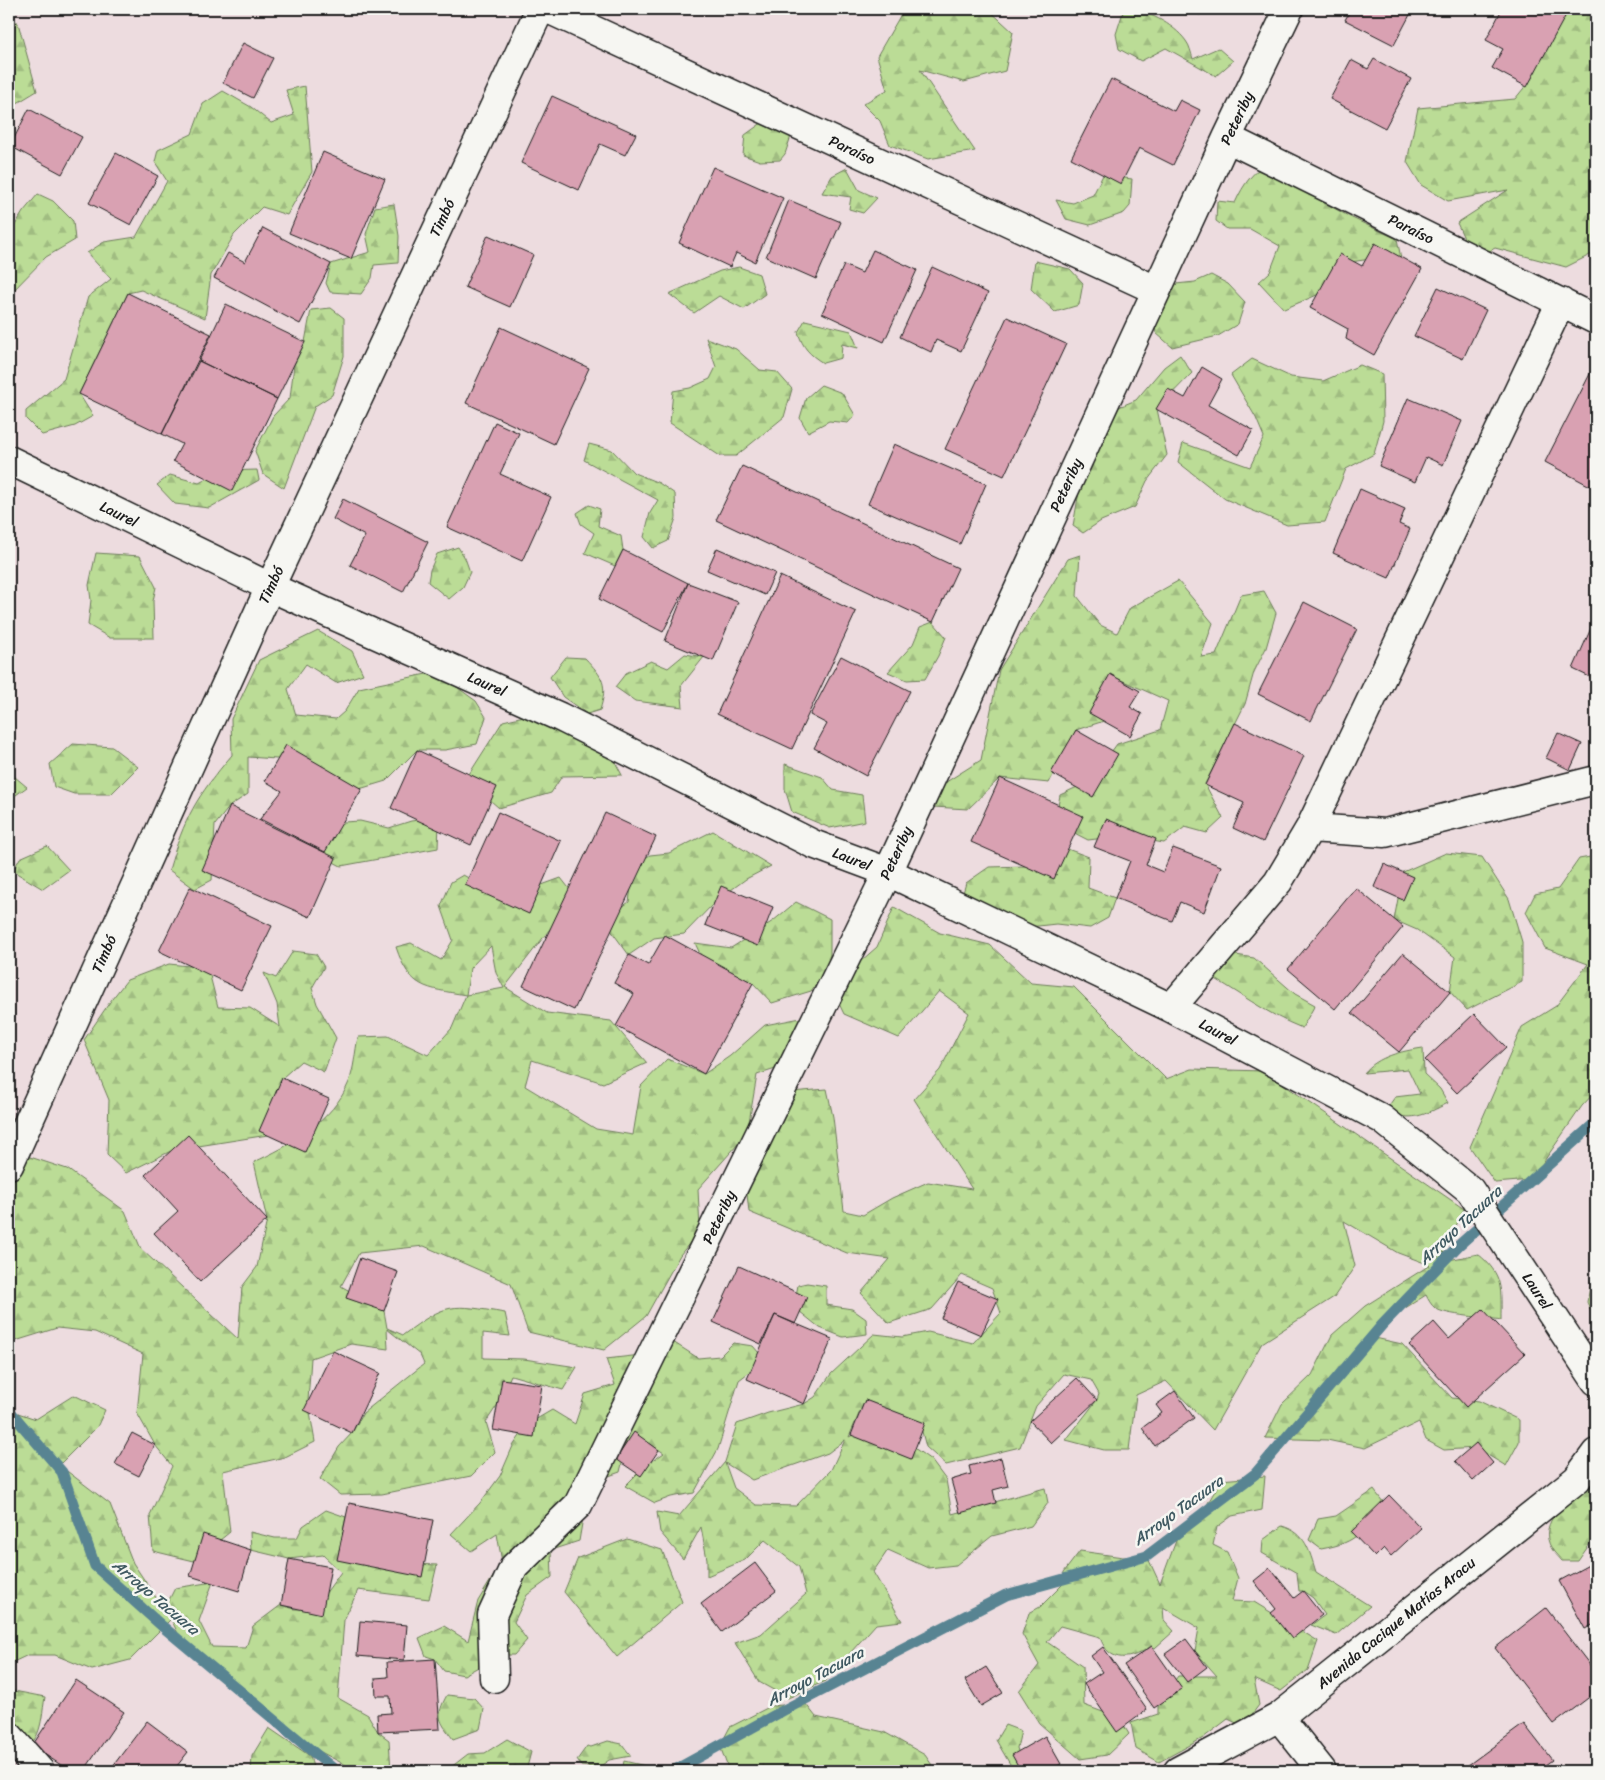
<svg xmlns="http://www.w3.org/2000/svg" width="1605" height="1780" font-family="Sriracha,sans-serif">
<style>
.forest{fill:url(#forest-firs);stroke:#6c7c59;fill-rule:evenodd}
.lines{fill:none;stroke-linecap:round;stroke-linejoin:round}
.stream{stroke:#598492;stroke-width:11}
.building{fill:#d9a1b2;stroke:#1c1c1c}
.minor-casing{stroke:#1c1c1c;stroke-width:31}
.secondary-casing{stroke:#1c1c1c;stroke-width:31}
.minor{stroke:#f6f6f2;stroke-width:28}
.secondary{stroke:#f6f6f2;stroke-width:28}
.labels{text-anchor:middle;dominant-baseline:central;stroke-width:5;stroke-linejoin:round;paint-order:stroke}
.street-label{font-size:15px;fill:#1c1c1c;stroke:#f6f6f2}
.water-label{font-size:16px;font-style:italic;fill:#3f5961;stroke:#f6f6f2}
</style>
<defs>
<pattern id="forest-firs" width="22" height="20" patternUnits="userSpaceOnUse" patternTransform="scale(1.25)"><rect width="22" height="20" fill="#bbdc96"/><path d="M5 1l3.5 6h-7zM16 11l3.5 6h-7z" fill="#a0bc81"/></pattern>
</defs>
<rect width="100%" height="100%" fill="#eddcdf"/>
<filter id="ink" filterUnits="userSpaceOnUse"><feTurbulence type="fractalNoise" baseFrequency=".02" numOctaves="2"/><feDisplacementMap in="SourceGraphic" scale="10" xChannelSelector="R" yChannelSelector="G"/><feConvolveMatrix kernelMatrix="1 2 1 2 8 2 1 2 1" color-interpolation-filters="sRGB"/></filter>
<g filter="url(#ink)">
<path class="forest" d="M911,9H988L1013,32L1005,71L964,82L920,70L975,151L928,159L890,145L880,121L863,104L887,90L877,56L900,16Z
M1124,9C1145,9 1174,24 1186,41C1190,46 1191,53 1193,59L1218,48L1233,61L1216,76L1166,48L1141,61L1119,49L1116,34Z
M1550,9H1596V252L1566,267L1495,248L1474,260L1457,223L1508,190L1448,201L1421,185L1407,162L1418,108L1515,99L1532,78Z
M9,17L18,23L37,91L9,108Z
M305,86L312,172L287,215L262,207L234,235L211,275L205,318L141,290L128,293L79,394L93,416L75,426L42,435L26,419V411L64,379L88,297L111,279L87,253L104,242L136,237L167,181L155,162L158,150L192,134L203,104L223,91L251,107L271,123L294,115L286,90Z
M763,122L792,133L785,154L780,160L760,161L743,155L745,135Z
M1272,160L1306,169L1321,201L1352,218L1397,239L1402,263L1378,258L1343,263L1317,295L1284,309L1259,282L1270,272L1280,246L1250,229H1227L1216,221L1217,201L1235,203C1244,183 1253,171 1272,160Z
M847,168L859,190L877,198L863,213L849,209L851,197L822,193L832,176Z
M1103,175L1132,179L1130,206L1124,213L1090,225L1066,219L1056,200L1073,203L1093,195Z
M38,194L53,201L73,221L75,240L46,257L9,295V235L23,212Z
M394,204L399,236L398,263L374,265L372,278L361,294L330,292L326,283L331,264L370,252L366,234L375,207Z
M1035,261L1070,269L1083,283L1079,305L1055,312L1031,289Z
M739,267L759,274L765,294L744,309L719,296L694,313L669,294L720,271Z
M1211,275L1228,284L1245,302L1238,324L1218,336L1172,347L1156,333L1154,319L1176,284L1195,282Z
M331,308L344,318V356L332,395L315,406L284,488L263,474L255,451L273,416L290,398L294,365L305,342L311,310Z
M805,320L851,331L858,348L842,344L841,358L823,363C809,354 803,348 798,332Z
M706,338L736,349L760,370L777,372L792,389L784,417L736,456H720L670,423L673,391L690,388L710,379L716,367Z
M1180,355L1192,373L1157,409L1167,455L1147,481L1135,507L1101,521L1083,533L1073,526L1080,486L1119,407L1136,400L1164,367Z
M1252,359L1291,377L1323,381L1360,365L1382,374L1383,421L1374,454L1346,469L1325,522L1287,525L1225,499L1178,462L1183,443L1250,467L1264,437L1256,418L1231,375Z
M821,385L842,393L855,415L848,423L829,421L808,432L800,418L806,398Z
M589,444L612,450L634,473L659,483L675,494L676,518L668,541L653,548L644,537L650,513L658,500L584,460Z
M257,470L259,480L209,508L175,504L157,485L170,475L199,483L222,471Z
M589,505L600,509L598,526L621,536L623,550L615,566L585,553L594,533L581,524L577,513Z
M458,547L465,558L470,572L463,587L449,599L428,582L430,570L437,554Z
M96,553L140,556L156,587L153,601L154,638H110L88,625L91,600L89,585Z
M1080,555L1077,596L1100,625L1117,633L1130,608L1178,581L1213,623L1201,657L1216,655L1241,595L1264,591L1276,613L1266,648L1254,672L1245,704L1205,784L1223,818L1207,833L1185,827L1164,843L1122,836L1088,840L1055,823L1060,795L1090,781L1117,744L1160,730L1168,701L1110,675L1104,721L1076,730L1049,783L1000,778L968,809L933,807L943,784L981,760L999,670L1068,559Z
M933,622L946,637L938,656L925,679L907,680L888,672L913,644L920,627Z
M318,631L352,651L363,674L336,683L306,664L288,689L296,715L336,719L345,711L359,688L436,672L476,701L486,717L477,744L445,750H417L386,781L356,790L305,761L248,757V794L230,806L215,825L212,880L195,889L169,870C184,818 197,796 232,755L231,719L259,660Z
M685,654L704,657L681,686L683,707L635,701L615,687L626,673L651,661L668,668Z
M566,657L585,658C603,677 608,684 600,710L587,714L563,697L550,677Z
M524,716L560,717L603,739L622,775L562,776L551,793L499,808L466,779L503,721Z
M73,744L112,747L138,767L111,794H74L54,787L50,764Z
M785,764L822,777L833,790L862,795L865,821L830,828L792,812L785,789Z
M9,772L27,787L9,800Z
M432,818L439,823L438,848L341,866L324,857L323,834L328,823L360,821L389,828L411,821Z
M713,831L771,866L746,879L716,901L684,934L654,938L629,955L610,929L607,918L629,902L634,865L650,855L669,853Z
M47,846L69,870L43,889L13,871L20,858Z
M1062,847L1089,857L1088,888L1115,898L1108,918L1090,928L1056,924L1029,927L956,916L966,883L989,867L1026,866Z
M1446,853L1482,857L1509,899L1522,942V982L1467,1010L1450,992L1455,957L1417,930L1394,920L1403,872Z
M1596,856V1091L1582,1106L1531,1180L1495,1183L1470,1147L1522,1027L1556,1006L1588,964L1545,948L1526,912L1535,894L1558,889L1579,859Z
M463,875L476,882L539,886L561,878L572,892L553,925L505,987L547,1013L611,1021L647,1063L603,1083L532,1060L525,1086L596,1129L633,1135L641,1086L667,1059L704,1074L730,1056L765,1025L806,1017L794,1063L757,1075L747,1134L698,1189L700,1230L680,1255L646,1316L604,1350L528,1332L511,1284L424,1246L359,1253L341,1286L384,1311L387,1328L403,1335C447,1302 451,1304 505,1313L510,1336L483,1333V1358L524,1359L577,1367L563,1390L511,1375L498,1404L486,1422L495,1452L471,1476L382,1494L340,1495L320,1479L339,1447L352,1433L363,1413L424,1364L420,1355L387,1329L388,1349L351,1344L311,1358L308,1401L315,1442L285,1457L223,1471L230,1532L194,1561L153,1551L150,1515L172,1466L155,1445L137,1413L143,1354L95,1332L57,1328L9,1343V1176L27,1156L67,1169L125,1211L141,1249L238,1339L242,1287L257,1267L267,1220L254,1162C290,1146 333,1121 349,1082C354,1069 355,1052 358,1037L388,1036L428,1055L452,1028L466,995C425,988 410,989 396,947L411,943L441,960L453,940L441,906L451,882ZM491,946L496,973L504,988L466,995L470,968Z
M796,902L830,919V966L811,991L772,1003L753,983L709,973L695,943L731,948L773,921Z
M894,907L940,933L990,945L1031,983L1074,987L1166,1079L1192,1069L1264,1071L1464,1209L1439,1262L1478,1254C1504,1275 1501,1289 1501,1320C1486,1317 1445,1316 1435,1308C1431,1305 1428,1299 1426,1295L1402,1310L1375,1338L1402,1344L1452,1398L1479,1401L1519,1420V1442L1506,1466L1476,1448L1444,1450L1426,1440L1419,1422L1365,1448L1327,1440L1265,1438L1282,1404L1312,1375L1332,1335L1365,1306L1430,1265L1398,1253L1344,1221L1355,1266L1334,1297L1262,1343L1213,1430L1166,1381L1136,1395L1129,1450H1104L1066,1440L1097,1400L1099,1394L1091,1380L1064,1374L1036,1406L1020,1447L946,1465L926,1447L920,1424L865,1400L849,1437L862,1430L903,1440L931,1460L946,1480L952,1514L1045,1488L1048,1503L1031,1526L992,1536L956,1565L928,1568L888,1550L873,1572L902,1621L876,1624L825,1681L788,1698L759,1682L735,1643L761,1634L806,1594L799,1567L765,1540L745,1560L707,1576V1559L701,1527L683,1559L660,1532L657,1512L679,1516L725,1462L737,1424L768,1413L804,1404L815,1397L831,1374L874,1334L902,1337L928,1332L973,1343L1001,1313L992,1288L962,1275L932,1309L889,1323L861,1293L890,1259L847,1253L749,1212L744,1167L779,1093L827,1089L833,1117L844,1211L863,1215L892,1198L928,1182L972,1189L914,1099L940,1070L969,1013L939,991L899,1038L844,1014L831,987L877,947ZM845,1440L831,1470L796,1506L756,1505L734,1488L725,1463L752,1480L828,1453Z
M293,951L316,954L324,967L312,988L317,1004L336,1038L324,1072L301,1061L282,1078L268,1135L173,1150L126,1173L107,1155L109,1100L84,1040L112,999L127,980L169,964L208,968L218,1007L250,1008L280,1027L277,1004L264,973L276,978Z
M1218,952L1254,958L1295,994L1315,1005L1302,1028C1266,1014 1236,990 1202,971Z
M1423,1048L1424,1074L1440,1089L1448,1103C1424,1115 1411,1123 1385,1111L1395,1097L1420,1094L1408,1069L1364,1073C1378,1056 1402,1051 1423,1048Z
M1596,1260V1324L1587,1302Z
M807,1283L826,1286V1305L852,1309L866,1319L867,1334L843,1337L820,1328L794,1307L798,1285Z
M673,1342L698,1358L720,1356L733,1343L753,1346L765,1360L739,1380L718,1449L694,1493L671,1497L655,1503L625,1486L645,1466L664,1453L647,1442L625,1451L620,1472L589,1483L579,1541L551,1550L552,1577L527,1595L514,1622L527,1640L514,1655H500L464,1675L444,1671L435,1659L426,1656L419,1638L444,1626L468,1641L478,1601L502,1562L497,1534L471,1551L451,1534L480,1503L500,1476L513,1446L528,1424L552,1410L575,1424L585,1394L615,1385L606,1359L641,1355Z
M74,1395L105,1410L97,1427L59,1465L110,1504L133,1563L167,1614L165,1608L175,1588L213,1582L199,1621L212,1647L246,1648L253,1626L281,1605L295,1609L315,1608L341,1572L323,1555L289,1559L251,1550L250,1532L275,1538H297L303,1526L326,1510L346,1517L339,1551L388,1563L437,1565L429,1599L358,1590L344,1620L338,1698L368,1715L378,1732L389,1740L391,1771H357L300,1741L187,1652L171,1619L130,1660L92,1670L55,1655H28L9,1664V1410L36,1419Z
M1265,1476L1262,1510L1232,1516L1217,1527L1213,1545L1227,1552L1238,1578L1232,1601L1254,1602L1318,1641L1308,1670L1281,1691L1254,1679L1259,1705L1243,1726L1228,1719L1203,1738L1159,1762L1136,1749L1131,1723L1158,1714V1703L1178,1676H1217L1195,1651L1199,1628L1163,1607L1164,1620L1174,1631L1155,1648L1151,1646C1132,1660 1109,1665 1100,1637L1060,1626L1047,1642L1083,1667L1084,1705L1119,1718L1129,1734L1107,1755L1080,1759L1039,1723L1019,1691L1039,1665L1022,1634L1029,1613L1040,1607L1062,1585L1064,1572L1080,1551L1123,1557L1147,1556L1160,1584L1177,1538L1200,1517L1221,1480Z
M1591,1487L1596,1488V1535L1578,1561H1562C1559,1557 1554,1553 1552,1549C1535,1522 1570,1497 1591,1487Z
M1374,1490L1383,1502C1361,1532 1360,1542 1321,1549L1309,1540L1318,1519L1336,1516Z
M1282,1526C1306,1533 1309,1550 1316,1572L1370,1606L1336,1635L1311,1625L1325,1615L1313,1598L1303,1591H1299L1297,1573L1262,1553L1263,1540Z
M627,1539L662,1550L682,1602L617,1657L564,1592L578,1558Z
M9,1690L45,1697C40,1726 42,1747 9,1755Z
M447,1695L474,1698L484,1709L480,1729L453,1739C439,1720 435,1717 447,1695Z
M805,1703L816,1717L884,1732L925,1755L936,1771H731L728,1768L720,1746L730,1727L771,1706Z
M1005,1725L1021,1731L1017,1748L1023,1765L1034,1769V1771H1014L996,1740Z
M269,1728L310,1756L314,1771H251L252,1756Z
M507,1739L531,1752L526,1771H450V1768L468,1754L485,1753Z
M608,1741L622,1744L631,1756L609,1760L598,1768L581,1766L577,1760L587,1746L591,1747Z
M624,1761L667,1771H622Z"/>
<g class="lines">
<path class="stream" d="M9,1410L62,1472L95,1566L162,1626L336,1771
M673,1771L786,1709L1006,1595L1147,1556L1255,1474L1382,1325L1458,1246L1596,1122"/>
</g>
<path class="building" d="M1188,9H1203L1200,15Z
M1351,9H1413L1394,45L1345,20Z
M1502,9H1560L1567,13L1527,87L1492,68L1503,49L1486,40Z
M243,43L273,58L253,98L223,83Z
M1374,59L1411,79L1385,128L1330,99L1351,60L1368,69Z
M1111,79L1174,111L1180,100L1200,110L1173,165L1139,148L1121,184L1071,158Z
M552,96L636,134L625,155L600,144L579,190L521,163Z
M29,109L82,137L62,174L10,146Z
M323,152L385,179L351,259L289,233Z
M116,153L158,176L131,225L89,203Z
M713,167L783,198L755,262L736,253L730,267L679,243Z
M789,200L841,222L816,279L766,257Z
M263,228L331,264L300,324L214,278L228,253L245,262Z
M488,235L533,255L510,307L465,287Z
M1375,243L1422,269L1374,355L1346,339L1348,329L1310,308L1340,254L1362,266Z
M873,250L917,270L884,342L822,313L844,265L862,273Z
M932,267L988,293L961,351L936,340L931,352L900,337Z
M1438,287L1486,310L1463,359L1414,336Z
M128,293L211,334L162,434L79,394Z
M226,304L305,342L277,399L199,361Z
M1007,317L1066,344L1004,476L945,449Z
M501,327L589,368L554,444L466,403Z
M199,361L277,399L232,491L173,461L182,444L162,434Z
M1202,367L1222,379L1208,405L1253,430L1239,455L1156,409L1168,389L1185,398Z
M1593,368L1596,369V478L1592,487L1545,462Z
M1408,398L1462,421L1443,465L1426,457L1415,482L1379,466Z
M495,422L519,433L500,474L551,497L522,561L447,527Z
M894,444L986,484L960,544L868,504Z
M742,466L958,568L933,622L716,520Z
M1360,489L1405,509L1399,524L1410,529L1389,578L1333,553Z
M343,499L428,542L403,592L350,565L365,536L333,519Z
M717,548L775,573L765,595L707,570Z
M623,550L688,583L663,632L599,599Z
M780,576L856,612L792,749L717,714Z
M688,583L738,602L713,661L665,641Z
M1304,602L1357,629L1311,721L1258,694Z
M1596,617V680L1573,669Z
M841,656L910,691L866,776L814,748L827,724L810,715Z
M1110,674L1140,691L1130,707L1142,714L1130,736L1089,713Z
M1235,723L1304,756L1263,842L1233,828L1244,803L1205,785Z
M1076,730L1118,754L1093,797L1051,773Z
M1558,733L1582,744L1570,770L1546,758Z
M286,745L362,789L325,852L260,819L282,791L265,781Z
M417,750L497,787L471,845L391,808Z
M1000,778L1083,816L1054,879L971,842Z
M230,806L336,858L310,917L202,870Z
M498,812L561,841L529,914L465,885Z
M605,813L656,837L574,1010L523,986Z
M1106,819L1156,839L1146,865L1163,872L1173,848L1221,866L1204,912L1180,902L1172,921L1115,898L1130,861L1094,847Z
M1384,864L1413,877L1403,900L1374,887Z
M721,886L773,907L758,946L705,925Z
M190,887L272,926L241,990L159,951Z
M1356,888L1403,927L1335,1009L1288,969Z
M665,935L753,983L704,1074L616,1026L634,994L614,983L629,955L648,965Z
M1403,953L1450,992L1399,1052L1352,1013Z
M1474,1014L1506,1047L1457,1093L1425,1060Z
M282,1078L329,1099L305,1152L259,1131Z
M188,1135L267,1220L200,1282L154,1233L178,1211L145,1175Z
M360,1258L398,1272L384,1311L346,1298Z
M739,1266L807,1297L795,1324L775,1315L761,1344L713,1322Z
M958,1282L998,1299L981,1335L941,1318Z
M1483,1309L1525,1354L1466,1407L1409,1345L1434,1322L1449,1339Z
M775,1315L832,1339L804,1404L747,1379Z
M333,1351L380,1373L352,1433L304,1410Z
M1077,1378L1097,1400L1051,1443L1030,1421Z
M502,1379L542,1385L534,1437L493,1430Z
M1175,1391L1194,1418L1155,1446L1142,1428L1162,1413L1156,1405Z
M865,1400L925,1423L911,1459L851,1435Z
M634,1432L659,1450L641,1476L616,1459Z
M132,1433L155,1445L139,1476L115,1464Z
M1476,1443L1493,1463L1473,1481L1455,1461Z
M1001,1458L1008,1486L993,1490L996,1503L960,1513L951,1480L971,1474L969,1466Z
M1389,1495L1421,1528L1391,1556L1384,1548L1375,1557L1351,1532Z
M349,1503L433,1520L422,1577L337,1560Z
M203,1534L251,1550L239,1591L190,1576Z
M289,1559L331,1567L322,1614L281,1605Z
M1596,1561V1623L1585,1629L1559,1581Z
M755,1563L776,1591L722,1632L701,1604Z
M1270,1568L1294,1598L1303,1591L1322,1615L1292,1639L1271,1613L1276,1609L1254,1581Z
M1546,1608L1596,1673V1692L1554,1724L1495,1648Z
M360,1621L407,1625L404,1660L357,1656Z
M1186,1639L1207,1667L1187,1682L1165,1654Z
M1152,1646L1182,1689L1154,1708L1124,1665Z
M1103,1647L1147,1710L1117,1732L1084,1684L1102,1672L1091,1656Z
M435,1659L440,1729L378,1732L377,1714L391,1713L390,1696H376L375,1678L388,1677L387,1662Z
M986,1667L1003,1693L981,1706L965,1680Z
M76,1680L124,1712L84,1771H70L32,1746Z
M147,1721L188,1752L173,1771H109Z
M1524,1724L1552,1760L1537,1771H1460Z
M1045,1736L1061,1764L1048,1771H1021L1012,1755Z"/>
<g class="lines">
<g class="minor-casing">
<path id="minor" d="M548,9L1156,290
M1227,138L1596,320
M9,460L270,587L560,717L813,844L888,872L1171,1008L1382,1119L1470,1190L1596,1381
M1310,828L1385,833L1596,780
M1171,1008L1278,882L1310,828L1561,302
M9,1165L270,587L540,9
M494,1678L492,1615L514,1567L578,1505L888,872L1227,138L1289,9
M1279,1717L1322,1771
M1178,1771L1279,1717L1577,1479L1596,1453"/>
</g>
<g class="secondary-casing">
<path id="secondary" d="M9,1736L40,1771"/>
</g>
<use href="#minor" class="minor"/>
<use href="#secondary" class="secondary"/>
</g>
</g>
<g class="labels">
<g class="street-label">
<text transform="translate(1237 118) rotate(-64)">Peteriby</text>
<text transform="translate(852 150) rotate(25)">Paraíso</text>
<text transform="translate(442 218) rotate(-65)">Timbó</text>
<text transform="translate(1411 229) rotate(26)">Paraíso</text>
<text transform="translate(1066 485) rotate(-65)">Peteriby</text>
<text transform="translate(119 514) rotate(26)">Laurel</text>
<text transform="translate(271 585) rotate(-65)">Timbó</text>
<text transform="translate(487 684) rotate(24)">Laurel</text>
<text transform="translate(896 853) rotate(-65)">Peteriby</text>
<text transform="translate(852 859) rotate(21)">Laurel</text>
<text transform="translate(104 954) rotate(-66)">Timbó</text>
<text transform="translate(1218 1032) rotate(28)">Laurel</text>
<text transform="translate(719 1217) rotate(-64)">Peteriby</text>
<text transform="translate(1537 1291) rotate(57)">Laurel</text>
<text transform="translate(1396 1623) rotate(-39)">Avenida Cacique Matías Aracu</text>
</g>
<g class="water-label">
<text transform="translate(1460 1225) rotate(-43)">Arroyo Tacuara</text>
<text transform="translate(1178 1510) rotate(-36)">Arroyo Tacuara</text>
<text transform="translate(156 1597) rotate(40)">Arroyo Tacuara</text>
<text transform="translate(815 1676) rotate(-28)">Arroyo Tacuara</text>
</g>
</g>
<rect width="1605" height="1780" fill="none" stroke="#f6f6f2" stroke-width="30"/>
<rect x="15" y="15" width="1575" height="1750" fill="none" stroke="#1c1c1c" stroke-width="2" filter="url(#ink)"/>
</svg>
